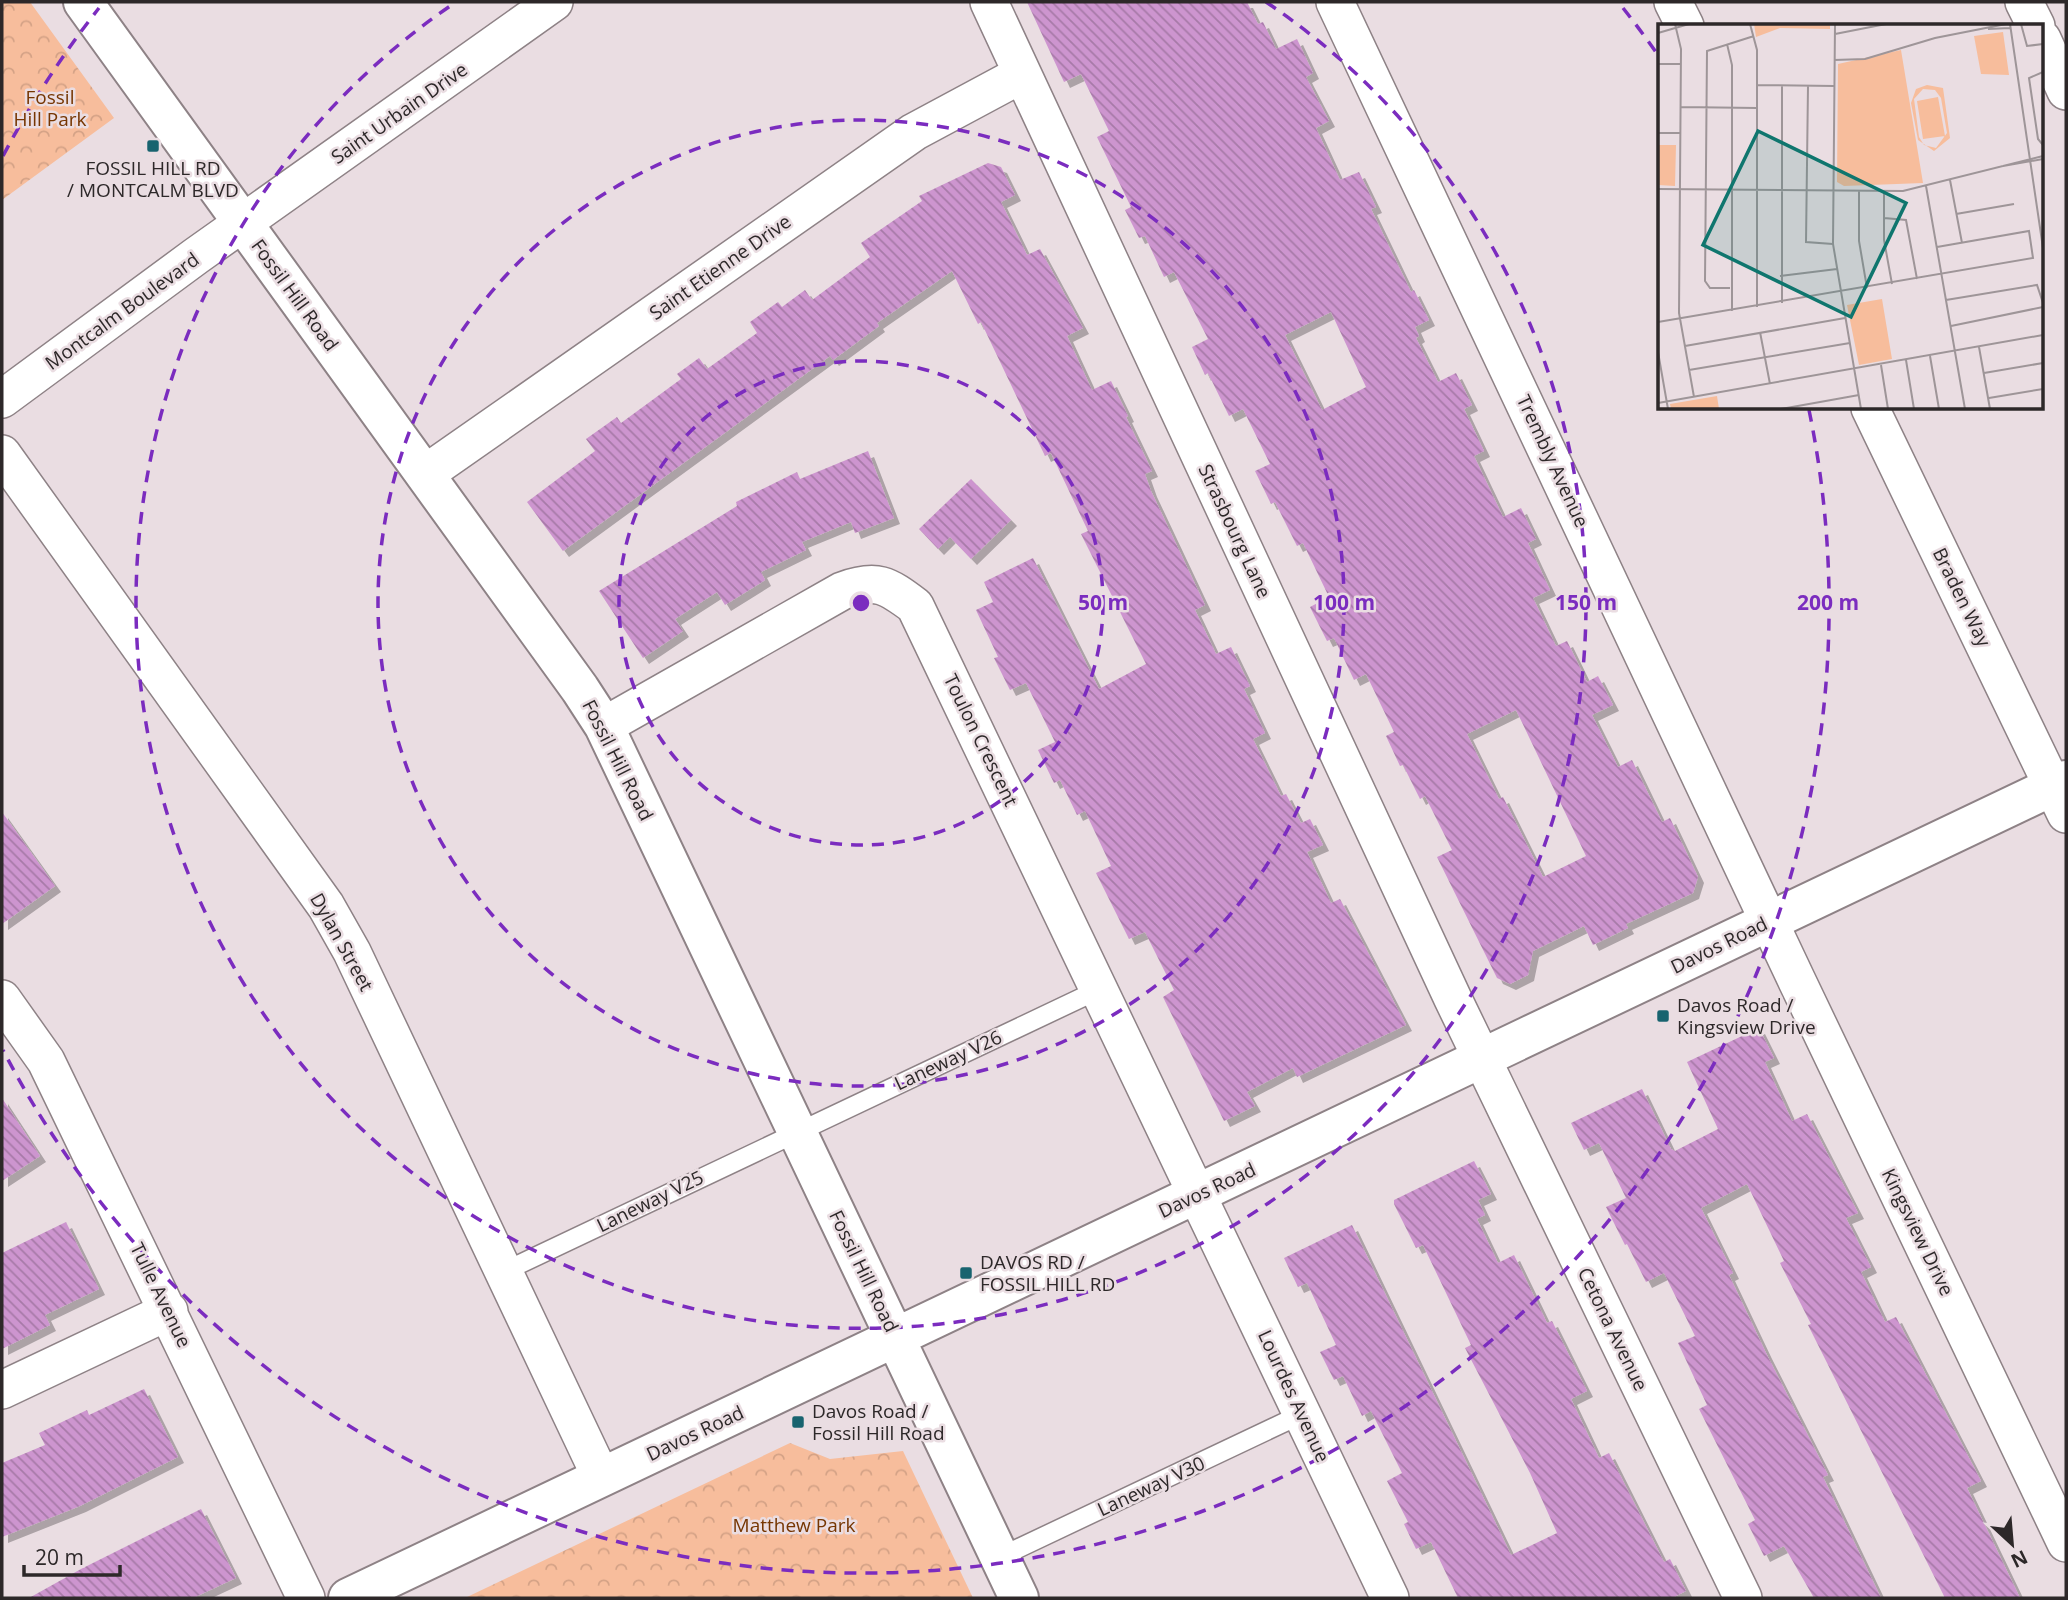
<svg xmlns="http://www.w3.org/2000/svg" width="2068" height="1600" font-family="'Open Sans',sans-serif">
<style>
.park{fill:url(#park-crowns)}
.building{fill:url(#building-back-hatch);fill-rule:evenodd;filter:url(#shadow)}
.lines{fill:none;stroke-linecap:round;stroke-linejoin:round}
.service-casing{stroke:#8e8286;stroke-width:21}
.minor-casing{stroke:#8e8286;stroke-width:40}
.tertiary-casing{stroke:#8e8286;stroke-width:42}
.service{stroke:#fff;stroke-width:18}
.minor{stroke:#fff;stroke-width:37}
.tertiary{stroke:#fff;stroke-width:38}
.ring{fill:none;stroke:#7b2cbf;stroke-width:3.5;stroke-dasharray:12 9}
.poi-dot{fill:#18636f;stroke:#eadde2;stroke-width:2.5}
.labels{text-anchor:middle;dominant-baseline:central;stroke-width:5;stroke-linejoin:round;paint-order:stroke}
.park-label{font-size:19px;fill:#763602;stroke:#eadde2}
.street-label{font-size:19px;fill:#2d2829;stroke:#eadde2}
.poi-label{font-size:19px;fill:#2d2829;stroke:#eadde2;text-anchor:start}
.inset-road{fill:none;stroke:#9e9598;stroke-width:2}
.view{fill:#0f766e;fill-opacity:0.15;stroke:#0f766e;stroke-width:3.5}
.inset-edge{fill:none;stroke:#2d2829;stroke-width:3.5}
.centre{fill:#7b2cbf;stroke:#eadde2;stroke-width:3.5}
.ring-label{font-size:21px;text-anchor:middle;font-weight:bold;fill:#7b2cbf;stroke:#eadde2;stroke-width:5;stroke-linejoin:round;paint-order:stroke}
</style>
<defs>
<pattern id="park-crowns" width="20" height="18" patternUnits="userSpaceOnUse" patternTransform="scale(1.75)"><rect width="20" height="18" fill="#f7bd9c"/><path d="M2 6a3 3 0 1 1 6 0M12 15a3 3 0 1 1 6 0" fill="none" stroke="#d4a286"/></pattern>
<pattern id="building-back-hatch" width="6" height="6" patternUnits="userSpaceOnUse" patternTransform="scale(1.75)"><rect width="6" height="6" fill="#cd95cf"/><path d="M-1 5l2 2M0 0l6 6M5-1l2 2" fill="none" stroke="#a77aa8"/></pattern>
<filter id="shadow"><feDropShadow dx="6" dy="6" stdDeviation="0" flood-color="#0004"/></filter>
</defs>
<rect width="100%" height="100%" fill="#eadde2"/>
<path class="park" d="M2,2H30L114,118L2,200Z
M790,1443L830,1459L903,1451L973,1598H465Z"/>
<path class="building" d="M1027,2H1247L1258,24L1263,22L1276,49L1297,39L1313,73L1306,77L1329,121L1316,128L1340,180L1359,172L1376,207L1371,209L1411,292L1414,290L1429,320L1415,327L1419,336L1416,338L1438,382L1456,373L1472,405L1464,409L1484,451L1474,456L1503,517L1521,508L1536,539L1528,543L1550,590L1533,598L1556,646L1567,641L1587,682L1598,676L1613,705L1592,715L1618,767L1632,760L1662,822L1670,818L1698,877L1693,893L1626,924L1628,928L1593,945L1584,926L1533,951L1528,975L1510,984L1497,978L1437,857L1452,850L1425,796L1420,799L1403,765L1400,766L1386,736L1394,732L1366,674L1354,680L1334,638L1327,641L1310,607L1329,597L1303,543L1297,546L1275,502L1271,504L1255,471L1270,464L1243,409L1229,416L1208,373L1205,375L1192,347L1208,339L1174,272L1164,277L1145,236L1139,238L1125,210L1131,207L1097,137L1109,131L1081,74L1064,82ZM1331,312L1366,387L1322,410L1285,335ZM1516,710L1586,856L1543,877L1503,797L1499,799L1467,734Z
M988,163L1001,167L1015,195L1001,202L1027,255L1040,249L1083,328L1067,336L1092,390L1111,381L1128,416L1126,417L1152,471L1145,474L1151,491L1205,605L1195,610L1216,654L1231,647L1250,686L1244,689L1265,733L1253,739L1281,796L1286,794L1301,823L1310,819L1323,845L1307,852L1331,903L1340,899L1406,1025L1297,1077L1293,1068L1247,1092L1255,1106L1224,1121L1163,997L1174,990L1145,932L1129,939L1096,873L1111,866L1085,811L1077,815L1060,780L1054,783L1038,750L1055,742L1026,683L1010,690L994,658L998,657L976,610L993,602L984,582L1033,558L1099,689L1146,664L1081,534L1088,531L1051,453L1045,456L981,322L978,324L952,271L877,323L879,326L833,360L830,356L563,551L527,502L595,451L586,439L617,417L621,423L681,379L677,374L699,358L707,369L757,333L750,322L778,302L782,307L805,290L812,300L870,257L861,243L922,201L919,196Z
M868,451L894,518L855,533L851,522L802,542L806,550L761,572L765,580L725,605L717,592L675,619L683,631L643,658L599,591L737,506L736,502L797,472L800,479Z
M971,479L1011,520L971,559L950,537L938,549L919,529Z
M2,812L55,886L2,924Z
M1759,1028L1774,1058L1765,1062L1792,1121L1807,1114L1858,1213L1846,1218L1871,1267L1861,1272L1885,1322L1896,1317L1981,1481L1967,1488L2020,1598H1945L1808,1325L1811,1324L1780,1263L1784,1261L1747,1184L1701,1208L1733,1273L1729,1275L1766,1353L1828,1475L1823,1477L1881,1598H1814L1784,1546L1764,1556L1748,1524L1755,1520L1699,1409L1707,1405L1678,1343L1695,1336L1664,1273L1646,1282L1627,1244L1625,1245L1606,1207L1626,1198L1599,1143L1584,1150L1571,1123L1642,1089L1671,1149L1675,1151L1718,1129L1687,1062Z
M2,1098L40,1156L2,1181Z
M1474,1161L1491,1194L1478,1200L1485,1215L1477,1219L1498,1263L1514,1255L1547,1323L1552,1321L1587,1391L1571,1399L1599,1458L1609,1453L1664,1562L1670,1559L1686,1591L1672,1598H1458L1431,1542L1416,1549L1404,1524L1408,1522L1387,1481L1402,1473L1371,1411L1362,1416L1343,1376L1334,1380L1320,1352L1336,1345L1307,1283L1298,1287L1284,1258L1352,1225L1511,1555L1557,1533L1530,1473L1465,1348L1471,1345L1423,1245L1416,1248L1394,1204V1200Z
M66,1222L99,1289L45,1315L50,1325L2,1349V1253Z
M144,1389L178,1457L80,1506L2,1537V1463L45,1445L39,1433L87,1410L89,1415Z
M201,1509L236,1578L193,1598H29L81,1569Z"/>
<g class="lines">
<g class="service-casing">
<path id="service" d="M503,1272L1100,989
M1000,1557L1302,1414"/>
</g>
<g class="minor-casing">
<path id="minor" d="M989,2L1453,999L1743,1598
M1335,2L1797,981L2066,1543
M1673,2L1685,26
M2024,2L2036,26
M2042,39L2066,91
M2,399L196,256L554,2
M1870,408L2066,814
M2,454L326,906L352,952L601,1477
M425,474L914,132L1022,74
M604,726L842,591C877,578 887,585 915,606L1390,1598
M2,999L46,1061L306,1598
M2,1390L169,1311"/>
</g>
<g class="tertiary-casing">
<path id="tertiary" d="M83,2L580,689L604,726L1019,1598
M348,1598L2066,780"/>
</g>
<use href="#service" class="service"/>
<use href="#minor" class="minor"/>
<use href="#tertiary" class="tertiary"/>
</g>
<g class="ring">
<circle cx="861" cy="603" r="242"/>
<circle cx="861" cy="603" r="483"/>
<path d="M1266 2A725 725 0 1 1 456 2"/>
<path d="M3 156A967 967 0 0 1 99 8M1623 8A967 967 0 0 1 1658 55M1809 410A967 967 0 0 1 3 1050"/>
</g>
<g class="poi-dot">
<rect x="146" y="139" width="14" height="14" rx="3.5"/>
<rect x="1656" y="1009" width="14" height="14" rx="3.5"/>
<rect x="959" y="1266" width="14" height="14" rx="3.5"/>
<rect x="791" y="1415" width="14" height="14" rx="3.5"/>
</g>
<g class="labels">
<g class="park-label">
<text x="50" y="97">Fossil<tspan x="50" dy="22">Hill Park</tspan></text>
<text x="794" y="1525">Matthew Park</text>
</g>
<g class="street-label">
<text transform="translate(399 113) rotate(-35)">Saint Urbain Drive</text>
<text transform="translate(720 267) rotate(-35)">Saint Etienne Drive</text>
<text transform="translate(295 295) rotate(54)">Fossil Hill Road</text>
<text transform="translate(122 311) rotate(-36)">Montcalm Boulevard</text>
<text transform="translate(1553 461) rotate(65)">Trembly Avenue</text>
<text transform="translate(1235 531) rotate(65)">Strasbourg Lane</text>
<text transform="translate(1962 597) rotate(64)">Braden Way</text>
<text transform="translate(981 740) rotate(64)">Toulon Crescent</text>
<text transform="translate(618 760) rotate(63)">Fossil Hill Road</text>
<text transform="translate(342 942) rotate(61)">Dylan Street</text>
<text transform="translate(1719 945) rotate(-26)">Davos Road</text>
<text transform="translate(948 1060) rotate(-25)">Laneway V26</text>
<text transform="translate(1207 1190) rotate(-25)">Davos Road</text>
<text transform="translate(650 1201) rotate(-26)">Laneway V25</text>
<text transform="translate(1918 1232) rotate(64)">Kingsview Drive</text>
<text transform="translate(864 1271) rotate(64)">Fossil Hill Road</text>
<text transform="translate(161 1295) rotate(64)">Tulle Avenue</text>
<text transform="translate(1613 1329) rotate(64)">Cetona Avenue</text>
<text transform="translate(1294 1396) rotate(65)">Lourdes Avenue</text>
<text transform="translate(695 1433) rotate(-25)">Davos Road</text>
<text transform="translate(1151 1486) rotate(-25)">Laneway V30</text>
</g>
<g class="poi-label">
<text x="153" y="168" text-anchor="middle">FOSSIL HILL RD<tspan x="153" dy="22">/ MONTCALM BLVD</tspan></text>
<text x="1677" y="1005">Davos Road /<tspan x="1677" dy="22">Kingsview Drive</tspan></text>
<text x="980" y="1262">DAVOS RD /<tspan x="980" dy="22">FOSSIL HILL RD</tspan></text>
<text x="812" y="1411">Davos Road /<tspan x="812" dy="22">Fossil Hill Road</tspan></text>
</g>
</g>
<g transform="translate(1658 24)">
<rect width="385" height="385" fill="#eadde2"/>
<path d="M269,61L285,64L292,114L276,127L260,116L253,79L258,65ZM265,65L277,66L283,74L289,109L278,124L266,121L261,113L256,75ZM280,73L287,112L265,115L259,77Z" fill="#f7bd9c" fill-rule="evenodd"/>
<path d="M96,0H172V5L122,4L98,13ZM345,8L351,51L323,50L316,12ZM243,26L265,159L186,162L179,158L180,40ZM0,121H18L17,162L0,161ZM224,275L234,335L201,341L189,281ZM59,372L61,385H13L12,380Z" fill="#f7bd9c"/>
<path class="inset-road" d="M17,0L23,25L21,289L36,373M92,0L99,26V283M177,0L175,220L203,385M352,0L385,224M363,0L369,22L385,20M330,5L352,4M0,9L31,0M177,10L228,0M69,20L74,41V287M176,36L207,35L277,14L348,0M0,40H23M385,48L371,54L380,115L385,121M99,61L176,62M150,62L148,218L175,220M22,83L99,84M0,109H22M345,142L385,135M292,156L304,219M268,162L307,385M0,165L245,167L385,132M201,167V217L209,264M226,167V216L234,260M298,190L356,180M226,194L248,196L259,255M122,252L179,245M72,264H52L47,257L49,27L96,12M288,276L379,261L385,279M124,279V62M0,298L375,234L371,207L279,223M293,302L385,283M102,308L112,360M27,322L187,294M321,323L332,385M0,328L10,385M272,332L281,385M248,336L256,385M223,341L230,385M31,346L192,319M326,349L385,339M331,374L385,365M0,379L385,311M123,385L201,371"/>
<path class="view" d="M100,107L248,179L193,293L45,221Z"/>
<rect width="385" height="385" class="inset-edge"/>
</g>
<circle cx="861" cy="603" r="10" class="centre"/>
<g class="ring-label">
<text x="1103" y="610">50 m</text>
<text x="1344" y="610">100 m</text>
<text x="1586" y="610">150 m</text>
<text x="1828" y="610">200 m</text>
</g>
<rect width="2068" height="1600" fill="none" stroke="#2d2829" stroke-width="7"/>
<g transform="translate(2012 1544) rotate(154)" stroke="#eadde2" stroke-width="5" paint-order="stroke">
<path d="M0-5L12 26L0 18L-12 26Z" fill="#2d2829"/>
<text y="-10" font-size="19" font-weight="bold" text-anchor="middle" fill="#2d2829">N</text>
</g>
<path d="M24 1565v10h96v-10" fill="none" stroke="#2d2829" stroke-width="3.5"/>
<text x="35" y="1565" font-size="21" fill="#2d2829" stroke="#eadde2" stroke-width="5" paint-order="stroke">20 m</text>
</svg>
